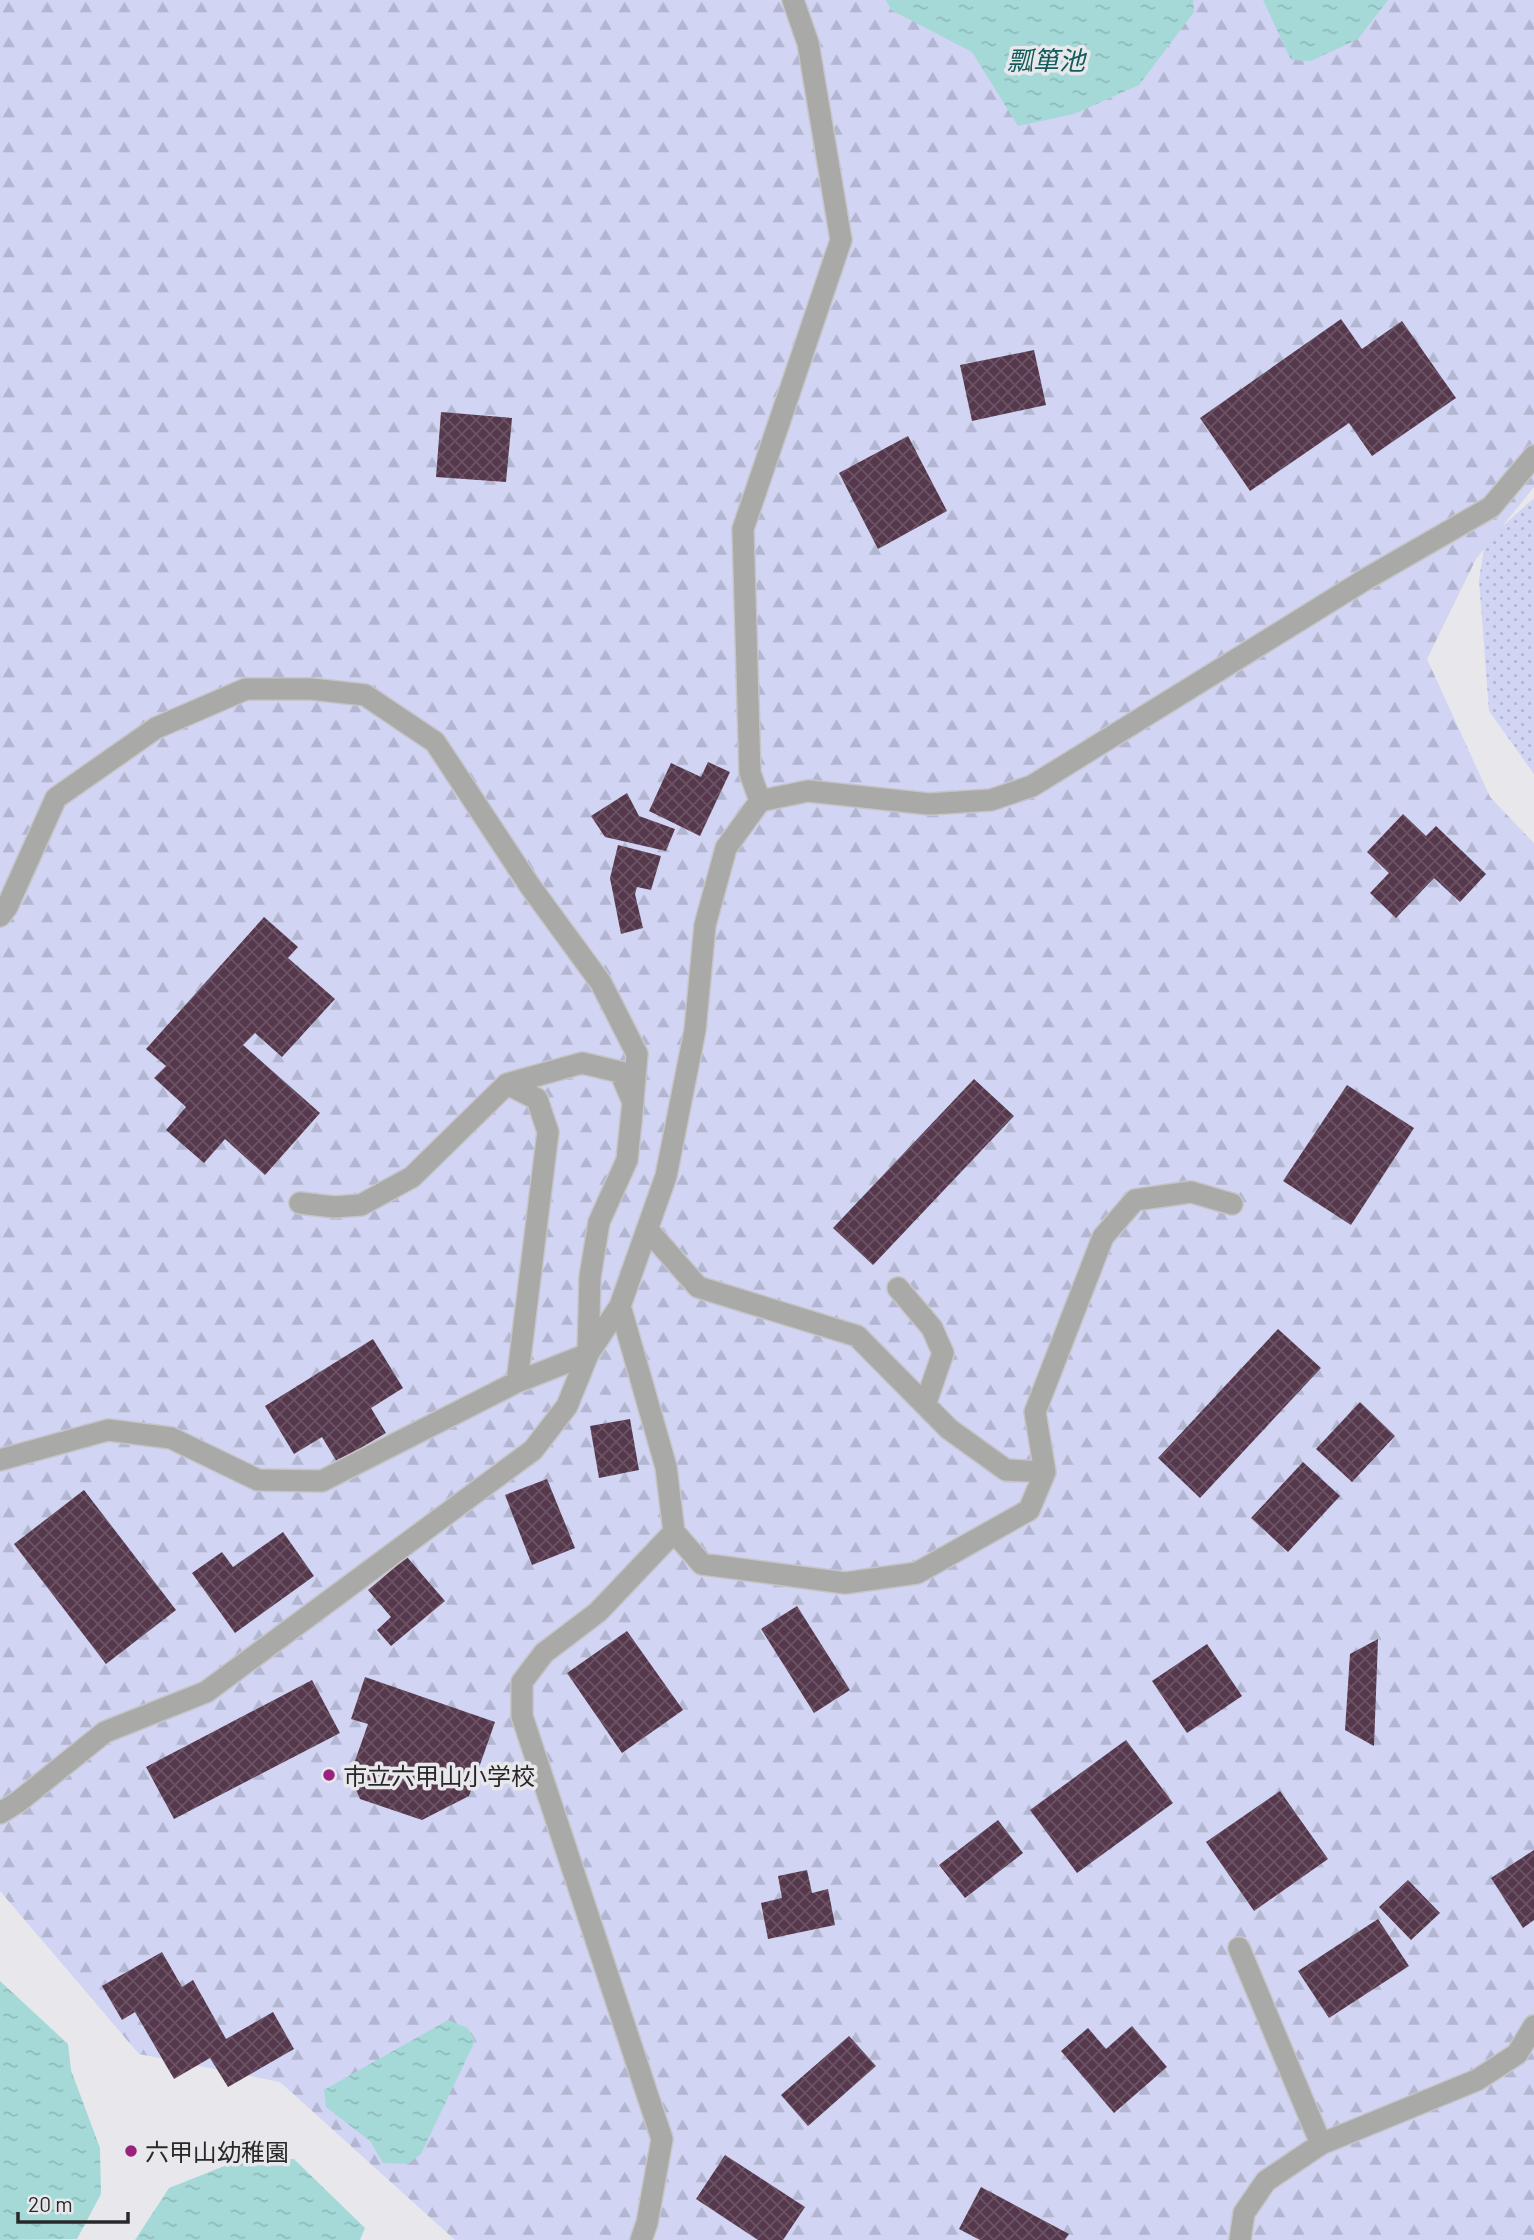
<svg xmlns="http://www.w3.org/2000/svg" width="1534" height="2240" font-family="Barlow,'Noto Sans JP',sans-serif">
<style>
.grass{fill:url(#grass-dots)}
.forest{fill:url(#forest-firs)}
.water{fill:url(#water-ripples)}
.building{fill:url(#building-cross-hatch)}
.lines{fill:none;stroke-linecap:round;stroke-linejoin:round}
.street-casing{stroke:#c5c5c9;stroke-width:24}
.street{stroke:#a9a9a7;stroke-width:21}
.poi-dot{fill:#99227c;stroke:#e8e8ec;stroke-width:2.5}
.labels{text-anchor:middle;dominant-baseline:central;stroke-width:7;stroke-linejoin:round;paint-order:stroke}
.poi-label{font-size:24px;fill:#28282a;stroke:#e8e8ec;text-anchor:start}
.water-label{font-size:26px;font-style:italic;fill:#135b5b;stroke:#e8e8ec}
</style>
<defs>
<pattern id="grass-dots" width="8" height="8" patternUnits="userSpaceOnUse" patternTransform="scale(1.75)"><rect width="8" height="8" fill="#d1d4f2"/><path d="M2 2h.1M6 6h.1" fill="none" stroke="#b3b6d0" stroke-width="1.8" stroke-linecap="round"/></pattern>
<pattern id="forest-firs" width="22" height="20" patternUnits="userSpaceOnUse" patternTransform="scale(1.75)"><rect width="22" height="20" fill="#d1d4f2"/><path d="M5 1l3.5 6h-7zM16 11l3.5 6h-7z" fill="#b3b6d0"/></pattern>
<pattern id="water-ripples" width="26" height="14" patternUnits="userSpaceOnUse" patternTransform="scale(1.75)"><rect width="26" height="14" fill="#a5d9d8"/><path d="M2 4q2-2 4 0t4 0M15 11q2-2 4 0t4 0" fill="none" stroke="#8ebaba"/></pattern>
<pattern id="building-cross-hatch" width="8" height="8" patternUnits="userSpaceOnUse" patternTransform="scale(1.75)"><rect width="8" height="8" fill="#56384d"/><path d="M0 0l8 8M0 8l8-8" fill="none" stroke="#6b5364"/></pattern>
</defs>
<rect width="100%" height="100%" fill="#e8e8ec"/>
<path class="grass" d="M1534,498V774L1489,711L1479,580L1485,542Z"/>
<path class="forest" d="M0,0H1534V487L1476,559L1427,659L1490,797L1534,843V2240H455L280,2082L139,2054L0,1891Z"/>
<path class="water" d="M886,0H1193L1194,12L1139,85L1074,114L1018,126L972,52L891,10Z
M1263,0H1388L1358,39L1311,61L1291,60Z
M0,1981L68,2044L71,2070L100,2148L101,2194L77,2239L0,2240Z
M448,2020L468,2028L475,2041L421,2154L408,2164L383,2163L370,2141L326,2107L324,2090Z
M242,2159H294L365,2228L360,2240H135L169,2188Z"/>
<path class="building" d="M1341,319L1362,349L1402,321L1456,398L1372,456L1349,423L1250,491L1200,418Z
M1034,350L1046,405L972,421L960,365Z
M441,412L512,418L506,482L436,477Z
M908,436L947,511L878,549L839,473Z
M708,762L730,772L700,836L649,811L671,763L701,777Z
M627,793L639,816L675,829L666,851L605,837L591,816Z
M1403,814L1426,836L1436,826L1486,874L1460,902L1434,878L1396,918L1370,893L1389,873L1367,852Z
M618,845L661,856L651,890L637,887L635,894L643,928L621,934L610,878Z
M264,917L298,947L288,958L335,999L282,1057L255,1033L243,1045L320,1113L265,1175L225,1139L204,1163L166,1130L186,1107L154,1078L166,1066L146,1049Z
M974,1079L1014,1116L873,1265L833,1228Z
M1347,1085L1414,1128L1351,1225L1283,1181Z
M1278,1329L1321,1368L1200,1498L1158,1458Z
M373,1339L403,1388L371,1408L386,1433L337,1462L322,1437L294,1454L265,1406Z
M1360,1402L1395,1436L1352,1482L1316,1449Z
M630,1419L639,1470L599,1478L590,1426Z
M1303,1462L1340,1496L1288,1552L1251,1518Z
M547,1479L575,1548L532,1565L505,1495Z
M84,1490L176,1610L106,1664L14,1544Z
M283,1532L314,1576L235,1633L192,1573L222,1552L233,1567Z
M407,1557L445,1601L391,1646L377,1630L391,1617L368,1590Z
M797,1606L850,1690L814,1713L761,1629Z
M627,1631L683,1710L622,1753L567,1673Z
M1378,1639L1374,1746L1345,1730L1350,1654Z
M1207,1644L1242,1696L1187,1733L1152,1681Z
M365,1677L495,1722L469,1796L422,1820L360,1799L350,1775L368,1724L351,1719Z
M312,1680L340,1733L174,1819L146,1767Z
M1126,1740L1173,1803L1077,1873L1030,1810Z
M1280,1791L1328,1859L1254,1911L1206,1842Z
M998,1820L1023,1853L965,1898L939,1865Z
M1534,1850V1920L1523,1928L1491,1878Z
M807,1870L812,1893L828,1889L835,1925L768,1939L761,1903L782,1898L778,1876Z
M1408,1880L1440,1913L1411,1940L1379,1907Z
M1378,1919L1409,1966L1329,2018L1298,1971Z
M162,1952L182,1987L193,1980L226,2039L273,2012L294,2049L228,2087L210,2058L174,2079L135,2012L122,2020L102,1986Z
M1132,2026L1167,2067L1114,2113L1061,2051L1088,2028L1106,2049Z
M849,2036L876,2066L808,2126L781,2095Z
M725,2155L805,2207L783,2240H758L696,2199Z
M981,2187L1069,2234L1065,2240H980L959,2229Z"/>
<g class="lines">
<g class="street-casing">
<path id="street" d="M760,801L750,773L743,529L841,240L808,43L793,0
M0,916L7,907L56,798L156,728L246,689H311L365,695L435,742L530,886L601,983L637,1054L633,1100
M507,1084L537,1099L548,1132L517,1382
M647,1229L698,1287L857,1336L949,1429L1006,1470L1045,1472
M898,1288L932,1328L943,1353L925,1405
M620,1306L666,1467L674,1532L702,1564L845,1583L917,1573L1029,1510L1045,1472L1035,1412L1103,1237L1135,1200L1191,1192L1232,1204
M0,1460L108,1430L171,1438L258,1480L322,1481L517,1382L588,1354L590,1277L599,1222L627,1160L633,1102L620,1072L582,1063L507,1084L412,1177L361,1205L334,1207L300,1203
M0,1813L18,1802L105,1732L206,1692L533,1450L567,1406L588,1354L620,1306L666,1176L695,1030L705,925L726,848L760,801L808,791L929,804L991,800L1032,786L1366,579L1491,507L1534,456
M1239,1948L1321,2144
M641,2240L647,2223L662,2139L522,1716V1682L544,1653L598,1612L674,1532
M1240,2240L1244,2213L1266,2181L1321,2144L1477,2080L1517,2054L1534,2026"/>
</g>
<use href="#street" class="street"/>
</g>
<g class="poi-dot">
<circle cx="329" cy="1775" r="7"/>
<circle cx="131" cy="2151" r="7"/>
</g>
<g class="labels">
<g class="poi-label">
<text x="343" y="1775">市立六甲山小学校</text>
<text x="145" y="2151">六甲山幼稚園</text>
</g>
<g class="water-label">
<text x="1046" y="59">瓢箪池</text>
</g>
</g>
<path d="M18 2212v10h110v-10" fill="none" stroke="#28282a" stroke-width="3.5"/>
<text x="28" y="2212" font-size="21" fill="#28282a" stroke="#e8e8ec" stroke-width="5" paint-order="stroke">20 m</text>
</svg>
